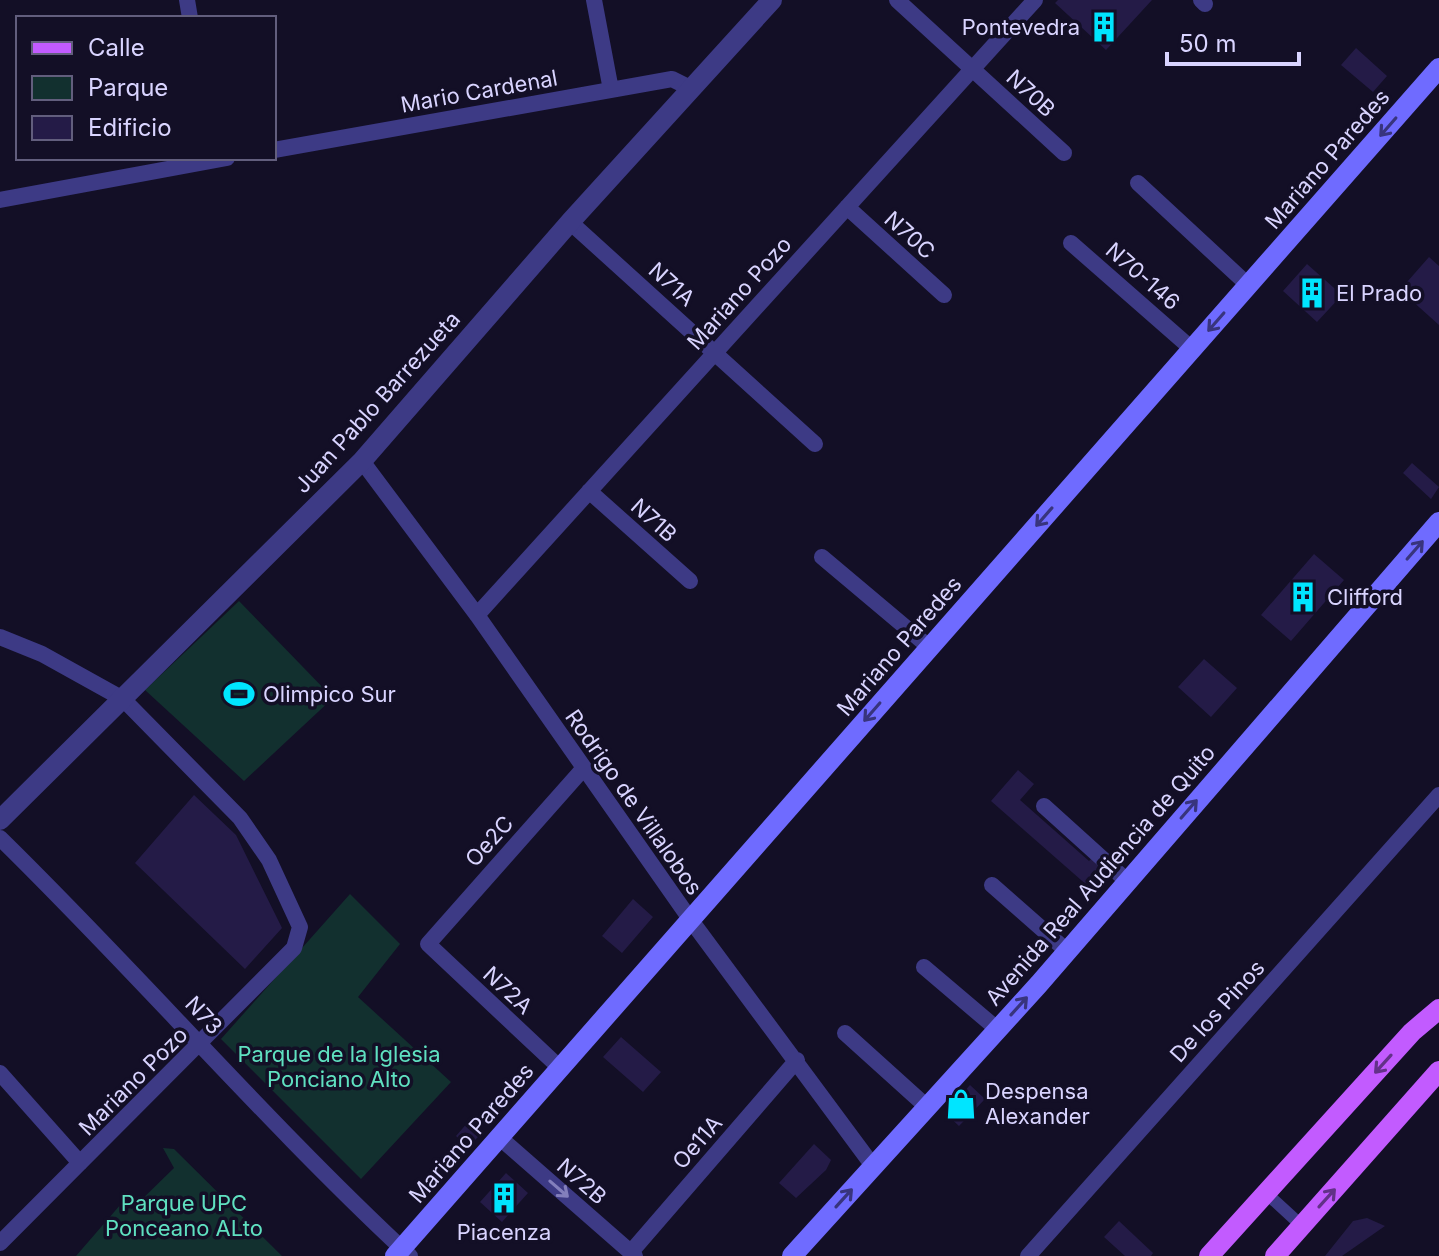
<svg xmlns="http://www.w3.org/2000/svg" width="1439" height="1256" font-family="Inter,sans-serif">
<style>
.green{fill:#12302f}
.building{fill:#241b47}
.lines{fill:none;stroke-linecap:round;stroke-linejoin:round}
.pedestrian{stroke:#3d3a85;stroke-width:12}
.minor{stroke:#3d3a85;stroke-width:16}
.tertiary{stroke:#3d3a85;stroke-width:20}
.secondary{stroke:#6f6bff;stroke-width:20}
.primary{stroke:#c25bff;stroke-width:20}
.oneway{stroke:#38347d}
.oneway2{stroke:#623188}
.oneway3{stroke:#837fbc}
.labels{text-anchor:middle;dominant-baseline:central;stroke-width:7;stroke-linejoin:round;paint-order:stroke}
.poi-label{font-size:22px;fill:#d9d4ff;stroke:#130f26;text-anchor:start}
.street-label{font-size:22px;fill:#d9d4ff;stroke:#130f26}
.park-label{font-size:22px;fill:#5fe0c0;stroke:#130f26}
</style>
<rect width="100%" height="100%" fill="#130f26"/>
<path class="green" d="M239,601L333,698L244,781L145,690Z
M350,894L400,944L358,997L451,1082L361,1179L221,1039Z
M163,1148L174,1149L282,1256H76L121,1204L132,1209L174,1168Z"/>
<path class="building" d="M1058,0H1152L1106,50L1055,3Z
M1356,48L1387,76L1373,92L1341,65Z
M1429,257L1439,266V325L1400,290Z
M1307,264L1342,295L1317,322L1283,291Z
M1412,463L1439,487L1431,499L1403,473Z
M1314,554L1344,580L1291,641L1261,615Z
M1204,659L1237,688L1211,717L1178,687Z
M1018,770L1034,784L1020,800L1089,861L1094,856L1106,867L1089,887L991,801Z
M194,795L236,835L282,928L245,969L135,863Z
M633,899L653,917L622,953L602,936Z
M621,1037L661,1072L643,1092L603,1057Z
M970,1085L985,1099L959,1126L945,1113Z
M469,1121L482,1133L468,1147L456,1136Z
M814,1144L831,1160L826,1170L796,1198L779,1183Z
M506,1173L528,1193L502,1222L480,1202Z
M1367,1218L1385,1226L1342,1256H1325L1353,1221Z
M1119,1221L1153,1253L1151,1256H1125L1104,1237Z"/>
<g class="lines">
<path class="pedestrian" d="M1266,1193L1302,1226"/>
<path class="minor" d="M187,0L190,18
M594,0L611,90
M897,0L1064,153
M1201,0L1205,4
M274,150L672,79L690,88
M1138,183L1248,285
M0,200L227,158
M847,207L944,295
M570,222L815,444
M1071,243L1192,349
M362,461L477,615L690,919L873,1166
M589,491L690,581
M822,557L929,647
M477,615L1035,0
M0,637L42,654L123,699L240,818L269,860L300,927L294,948L0,1243
M1044,806L1127,881
M0,838C139,974 267,1123 410,1256
M992,885L1067,951
M924,967L997,1029
M845,1033L927,1107
M560,1068L428,944L583,769
M0,1073L80,1163
M500,1138L635,1256
M631,1252L797,1060
M1028,1256L1439,795"/>
<path class="tertiary" d="M0,820L362,461L570,222L772,0"/>
<path class="secondary" d="M395,1256L1439,68
M792,1256L1039,984L1439,522"/>
<path class="primary" d="M1209,1256L1412,1032L1439,1009
M1275,1256L1439,1071"/>
</g>
<defs><path id="oneway-shaft" d="M-6 0H5M1.5-3L5.5 0L1.5 3" fill="none" stroke-width="1.6" stroke-linecap="round" stroke-linejoin="round" transform="scale(2)"/></defs>
<g class="oneway">
<use href="#oneway-shaft" transform="translate(1388 127) rotate(131)"/>
<use href="#oneway-shaft" transform="translate(1216 322) rotate(131)"/>
<use href="#oneway-shaft" transform="translate(1044 517) rotate(131)"/>
<use href="#oneway-shaft" transform="translate(1415 550) rotate(-49)"/>
<use href="#oneway-shaft" transform="translate(872 712) rotate(131)"/>
<use href="#oneway-shaft" transform="translate(1189 809) rotate(-49)"/>
<use href="#oneway-shaft" transform="translate(1019 1006) rotate(-48)"/>
<use href="#oneway-shaft" transform="translate(844 1198) rotate(-48)"/>
</g>
<g class="oneway2">
<use href="#oneway-shaft" transform="translate(1383 1064) rotate(132)"/>
<use href="#oneway-shaft" transform="translate(1327 1198) rotate(-48)"/>
</g>
<use class="oneway3" href="#oneway-shaft" transform="translate(559 1189) rotate(41)"/>
<defs>
<g id="building-bare" transform="scale(2.4)"><path d="M-4-6H4V6H1V3H-1V6H-4ZM-2.5-4.3h1.7v1.8h-1.7ZM.8-4.3h1.7v1.8H.8ZM-2.5-1h1.7V.8h-1.7ZM.8-1h1.7V.8H.8Z" fill="#00e5ff" stroke="#130f26" stroke-width="2.5" paint-order="stroke"/></g>
<g id="stadium-bare" transform="scale(2.4)"><path d="M0-5a6.5 5 0 1 0 0 10a6.5 5 0 1 0 0-10ZM-3.5-1.8h7v3.6h-7Z" fill="#00e5ff" stroke="#130f26" stroke-width="2.5" paint-order="stroke"/></g>
<g id="shop-bare" transform="scale(2.4)"><path d="M-5-2.5h2.3a2.7 3.5 0 0 1 5.4 0H5L5.5 6h-11ZM-1.5-2.5h3a1.5 2.3 0 0 0-3 0Z" fill="#00e5ff" stroke="#130f26" stroke-width="2.5" paint-order="stroke"/></g>
</defs>
<g fill-rule="evenodd">
<use href="#building-bare" x="1104" y="27"/>
<use href="#building-bare" x="1312" y="293"/>
<use href="#building-bare" x="1303" y="597"/>
<use href="#stadium-bare" x="239" y="694"/>
<use href="#shop-bare" x="961" y="1104"/>
<use href="#building-bare" x="504" y="1198"/>
</g>
<g class="labels">
<g class="poi-label">
<text x="1080" y="27" text-anchor="end">Pontevedra</text>
<text x="1336" y="293">El Prado</text>
<text x="1327" y="597">Clifford</text>
<text x="263" y="694">Olimpico Sur</text>
<text x="985" y="1091">Despensa<tspan x="985" dy="25">Alexander</tspan></text>
<text x="504" y="1232" text-anchor="middle">Piacenza</text>
</g>
<g class="street-label">
<text transform="translate(479 91) rotate(-10)">Mario Cardenal</text>
<text transform="translate(1031 93) rotate(43)">N70B</text>
<text transform="translate(1327 159) rotate(-49)">Mariano Paredes</text>
<text transform="translate(910 235) rotate(42)">N70C</text>
<text transform="translate(1143 276) rotate(41)">N70-146</text>
<text transform="translate(672 284) rotate(42)">N71A</text>
<text transform="translate(739 293) rotate(-48)">Mariano Pozo</text>
<text transform="translate(377 402) rotate(-48)">Juan Pablo Barrezueta</text>
<text transform="translate(654 520) rotate(42)">N71B</text>
<text transform="translate(899 646) rotate(-49)">Mariano Paredes</text>
<text transform="translate(634 802) rotate(55)">Rodrigo de Villalobos</text>
<text transform="translate(489 841) rotate(-48)">Oe2C</text>
<text transform="translate(1100 875) rotate(-49)">Avenida Real Audiencia de Quito</text>
<text transform="translate(508 990) rotate(43)">N72A</text>
<text transform="translate(1217 1011) rotate(-48)">De los Pinos</text>
<text transform="translate(204 1015) rotate(47)">N73</text>
<text transform="translate(133 1081) rotate(-45)">Mariano Pozo</text>
<text transform="translate(471 1133) rotate(-49)">Mariano Paredes</text>
<text transform="translate(697 1142) rotate(-49)">Oe11A</text>
<text transform="translate(582 1181) rotate(41)">N72B</text>
</g>
<g class="park-label">
<text x="339" y="1054">Parque de la Iglesia<tspan x="339" dy="25">Ponciano Alto</tspan></text>
<text x="184" y="1203">Parque UPC<tspan x="184" dy="25">Ponceano ALto</tspan></text>
</g>
</g>
<rect x="16" y="16" width="260" height="144" fill="#130f26" stroke="#625e7d" stroke-width="2"/>
<rect x="32" y="42" width="40" height="12" fill="#c25bff" stroke="#625e7d" stroke-width="2"/>
<text x="88" y="56" font-size="24" fill="#d9d4ff">Calle</text>
<rect x="32" y="76" width="40" height="24" fill="#12302f" stroke="#625e7d" stroke-width="2"/>
<text x="88" y="96" font-size="24" fill="#d9d4ff">Parque</text>
<rect x="32" y="116" width="40" height="24" fill="#241b47" stroke="#625e7d" stroke-width="2"/>
<text x="88" y="136" font-size="24" fill="#d9d4ff">Edificio</text>
<path d="M1167 52v12h132v-12" fill="none" stroke="#d9d4ff" stroke-width="4"/>
<text x="1179" y="52" font-size="24" fill="#d9d4ff" stroke="#130f26" stroke-width="6" paint-order="stroke">50 m</text>
</svg>
